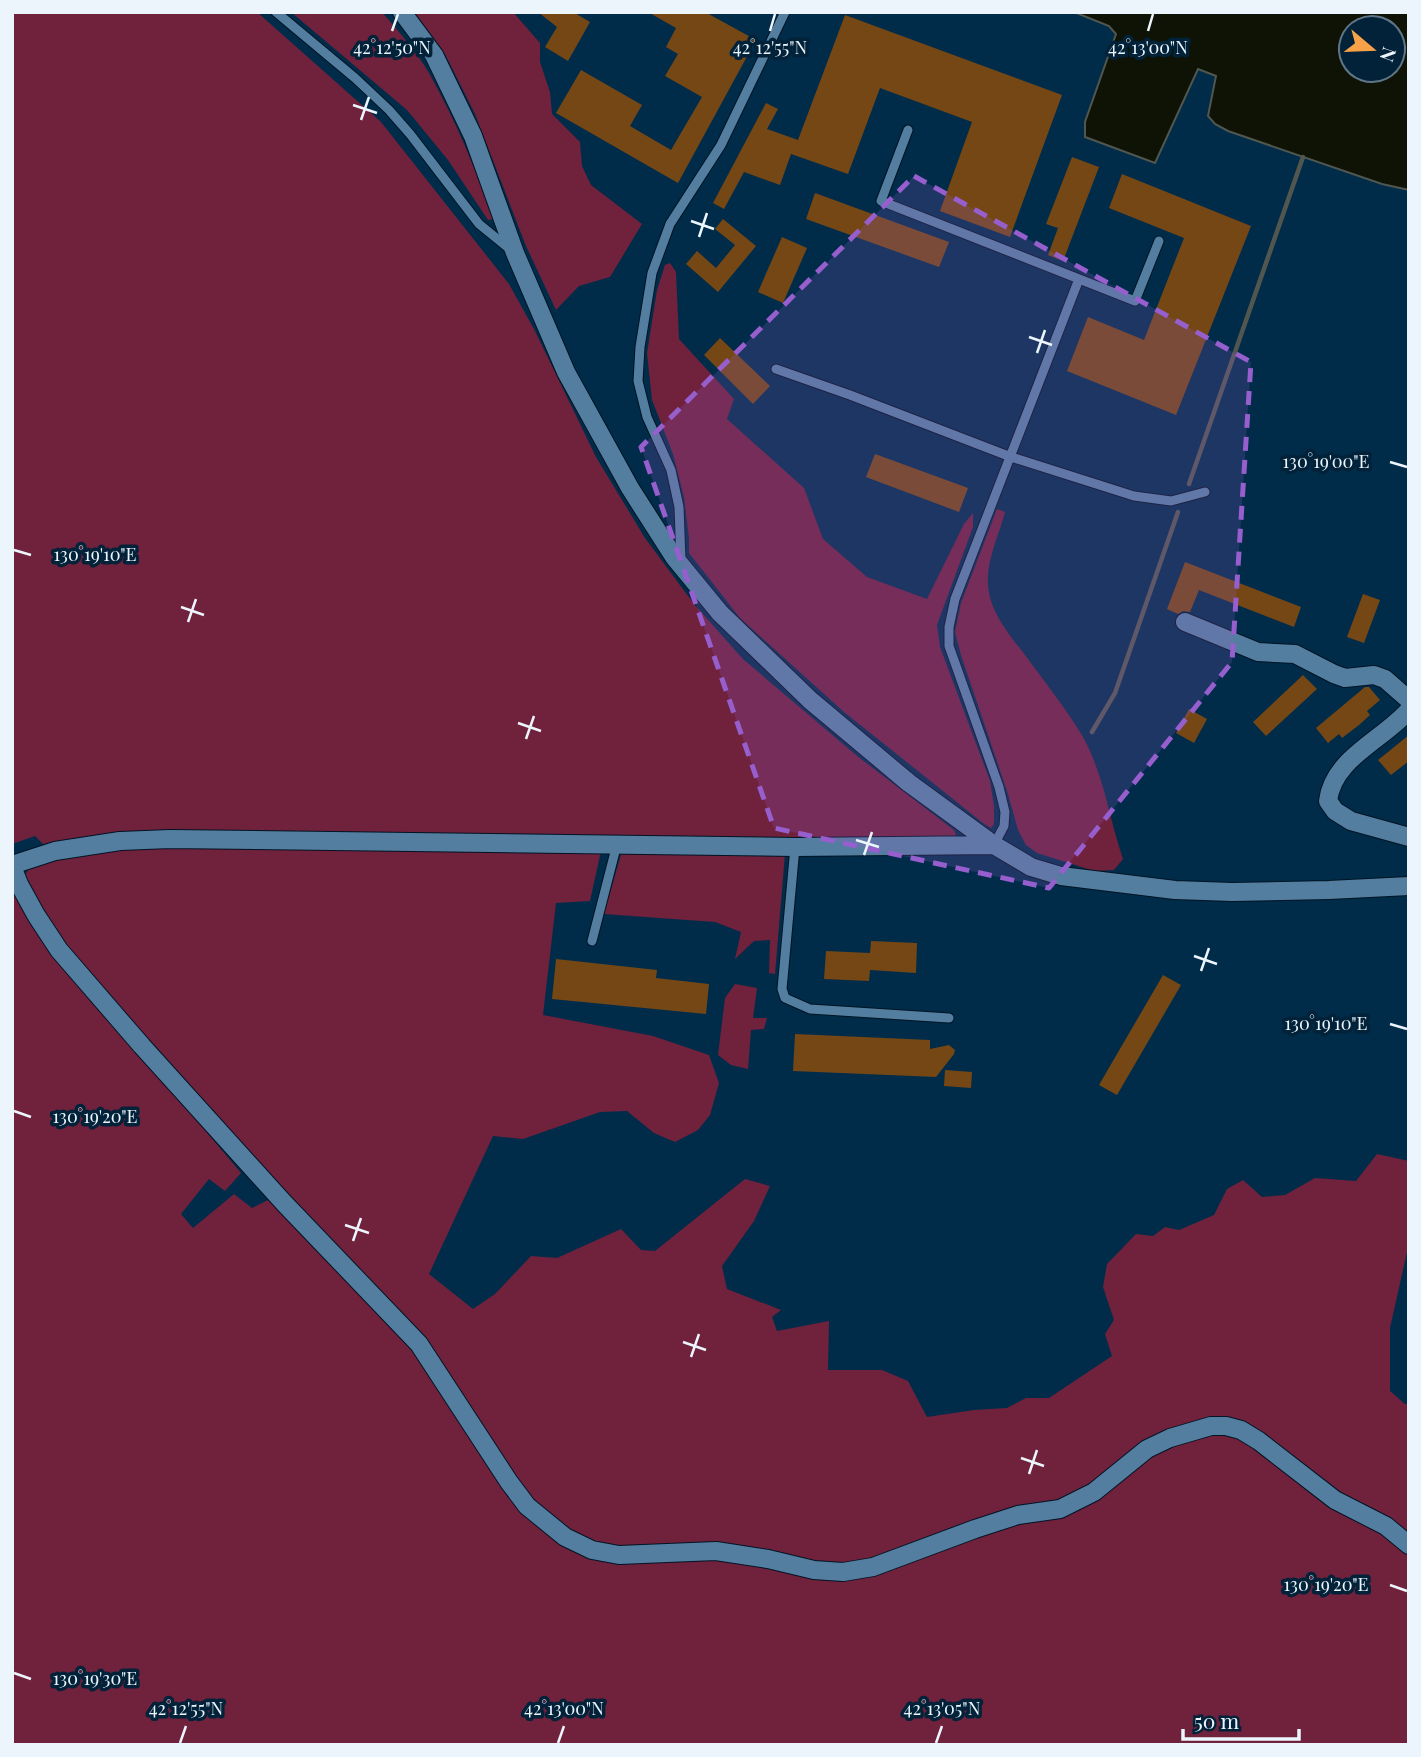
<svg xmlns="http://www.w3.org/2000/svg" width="1421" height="1757" font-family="'Playfair Display',serif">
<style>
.green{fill:#70213c}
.water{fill:#0e1305;stroke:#51574f;stroke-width:2;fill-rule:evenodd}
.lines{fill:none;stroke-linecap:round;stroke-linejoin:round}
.stream{stroke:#51574f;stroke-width:4.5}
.building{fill:#754714}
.lane-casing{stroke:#011424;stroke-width:11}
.street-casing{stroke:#011424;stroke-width:20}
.lane{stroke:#537e9f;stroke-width:9}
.street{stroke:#537e9f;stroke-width:18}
.marked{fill:#975ece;fill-opacity:0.2;stroke:#975ece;stroke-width:5;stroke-dasharray:14 9;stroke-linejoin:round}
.ticks{fill:none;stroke:#ecf5fc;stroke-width:2.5}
.ticks-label{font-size:18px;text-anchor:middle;fill:#ecf5fc;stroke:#022239;stroke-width:7;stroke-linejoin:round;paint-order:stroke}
</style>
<rect width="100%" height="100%" fill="#002c4a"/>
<path class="green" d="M12,12H257L381,122L509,284L535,331L596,457L645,538L694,604L743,659L857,756L954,830L956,835L954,839L945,843L138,833L43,844L35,836L12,844Z
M291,12H382C398,31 417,52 429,73C455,119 476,169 493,219L488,220L448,160L407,110Z
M413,12H513L540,43V62L550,92L552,114L580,142L582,166L591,185L642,224L610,277L579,286L556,310L526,246L475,114L445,54Z
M670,263L676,272L679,339L734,399L727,419L804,488L823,539L867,577L927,599L964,524L973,513V527L937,625L940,647L990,781L994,806V824L991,828L983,823L844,712L740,618L689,553V538L684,497L673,454L652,400L647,353L657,290L665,265Z
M997,509L1005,512C999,535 986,561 988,585C990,614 1011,636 1028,659C1047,685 1067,710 1083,737C1104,775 1109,818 1123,859L1114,870L1094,871L1037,853L1026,845L1018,830L1008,794L961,655L955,632L961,603Z
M173,844L601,851L590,901L556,903L543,1015L653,1036L709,1055L719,1083L710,1115L698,1130L675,1142L654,1133L627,1111L600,1112L523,1139L493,1136L429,1274L473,1309L495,1294L531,1256L557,1258L621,1229L641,1250L655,1251L745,1179L770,1186L754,1221L722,1266L727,1289L781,1310L772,1317L777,1331L829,1321L828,1370H882L908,1381L927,1417L974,1410L1007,1408L1026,1398H1049L1112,1356L1105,1334L1114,1320L1103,1287L1107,1264L1136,1234L1153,1236L1165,1227L1179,1230L1214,1215L1227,1189L1243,1180L1262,1197L1285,1195L1315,1178L1356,1181L1377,1154L1409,1161V1243L1390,1328V1391L1405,1404H1409V1535L1208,1421L1074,1496L845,1568L592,1545L567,1531L534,1502L513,1477L431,1346L402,1313L295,1202L62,945L24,885L25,875L32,864L71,853Z
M622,851L785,854L775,974L769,973L770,940L754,941L735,959L741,932L715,922L604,914Z
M12,891L54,951L241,1173L225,1191L209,1179L181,1214L193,1228L234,1194L252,1208L268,1200L282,1209L416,1351L561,1540L715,1556L809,1575L1033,1517L1150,1453L1212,1432L1239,1437L1384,1533L1409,1551V1745H12Z
M735,984L757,988L753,1018H767L764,1029L751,1030L748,1069L731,1065L718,1055L725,998Z"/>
<path class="water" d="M1074,12H1409V190L1382,184L1228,131L1215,124L1208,116L1216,76L1198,69L1155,163L1085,137V122L1116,34L1109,26ZM1351,28H1393V70H1351Z"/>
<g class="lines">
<path class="stream" d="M1189,484L1303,157
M1092,732L1115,693L1178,512"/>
</g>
<path class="building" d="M538,12H573L590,22L568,61L545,47L557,27Z
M648,12H705L756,40L678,183L556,113L581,70L642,105L630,126L671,150L702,97L665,76L678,54L666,47L676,28Z
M845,15L1062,95L1010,237L940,211L972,122L880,88L848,174L791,154L780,185L744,172L724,209L713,203L766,103L778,109L767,129L798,140Z
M1072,157L1099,167L1063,261L1048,255L1058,228L1046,224Z
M1122,174L1251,226L1176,415L1067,371L1088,317L1144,340L1184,238L1109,208Z
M815,193L949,242L939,267L806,219Z
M723,219L756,246L718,292L686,264L697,251L716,268L735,245L715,229Z
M782,237L807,248L783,303L758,292Z
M720,338L770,386L753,404L704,355Z
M875,454L968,488L959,512L866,477Z
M1185,562L1301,607L1294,627L1199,590L1190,612L1183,611L1178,614L1167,609Z
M1363,594L1380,600L1364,643L1347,637Z
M1303,675L1317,689L1266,736L1253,722Z
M1365,687H1369L1380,700L1367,711L1370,715L1359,725L1342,738L1339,734L1328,743L1316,728Z
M1189,709L1207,719L1194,743L1176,733Z
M1409,735V761L1391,775L1378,760Z
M871,941L917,943L916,973L870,970L869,981L824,979L826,951L870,953Z
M556,959L657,970L656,978L709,984L706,1014L552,999Z
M1163,975L1181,985L1117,1095L1099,1085Z
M795,1034L930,1040V1049L949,1045L955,1050L954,1054L936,1077L793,1071Z
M945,1070L972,1072L971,1088L944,1086Z"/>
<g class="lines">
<g class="lane-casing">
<path id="lane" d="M276,12L355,78L389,110L410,134L479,224L511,250
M908,130L881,201L1135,301L1159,241
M776,369L850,395L1011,457L1134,496L1171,501L1205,492
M681,561L679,507L671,470L647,417L638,381L640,347L652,273L670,224L721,145L785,12
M994,845L1004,826L1005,812L999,787L949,646V627L955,599L1079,279
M795,847L782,989L785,998L810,1009L949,1018
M592,941L617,844"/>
</g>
<g class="street-casing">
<path id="street" d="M402,12L434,55L473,136L515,253L566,372L630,488L674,557L720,613L810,700L909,783L994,845L1031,867L1061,876L1175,890L1232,892L1329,890L1409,886
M1185,622L1258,652L1295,654L1334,674L1345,678L1374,675L1385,679L1409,700
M1409,710C1383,740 1333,758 1328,801L1335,811L1351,821L1409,837
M12,865L55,851L120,841L170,839L795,847L994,845
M12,866L19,884L36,915L59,950L142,1046L284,1203L419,1344L509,1482L527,1506L565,1537L592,1550L619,1555L716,1551L768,1559L814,1570L843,1572L873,1567L975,1529L1018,1515L1060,1509L1094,1492L1147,1449L1170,1438L1211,1426H1226L1241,1430L1259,1441L1335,1500L1386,1526L1409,1545"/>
</g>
<use href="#lane" class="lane"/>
<use href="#street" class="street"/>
</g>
<path class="marked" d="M914,176L1251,362L1232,662L1049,888L774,828L641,447Z"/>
<path class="ticks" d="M392,31L398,14M770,31L775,14M1148,31L1153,14M353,105L377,113M361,120L369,97M691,221L714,229M699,237L707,213M1029,337L1052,345M1037,353L1045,330M1390,462L1407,467M14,550L31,555M181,607L204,615M188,622L196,599M518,723L541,731M526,739L534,716M856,840L879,847M864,855L872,832M1194,956L1217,964M1201,971L1209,948M1390,1024L1407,1029M14,1111L31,1117M345,1225L369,1233M353,1241L361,1218M683,1342L706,1350M691,1357L699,1334M1021,1458L1044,1466M1029,1474L1037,1450M1390,1585L1407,1591M14,1673L31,1679M180,1743L186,1726M558,1743L564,1726M936,1743L942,1726"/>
<g class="ticks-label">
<text x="392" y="54">42°12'50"N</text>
<text x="770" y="54">42°12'55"N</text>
<text x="1148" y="54">42°13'00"N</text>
<text x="1326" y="468">130°19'00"E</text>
<text x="95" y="561">130°19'10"E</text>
<text x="1326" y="1030">130°19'10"E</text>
<text x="95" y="1123">130°19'20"E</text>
<text x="1326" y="1591">130°19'20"E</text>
<text x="95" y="1685">130°19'30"E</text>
<text x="186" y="1715">42°12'55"N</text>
<text x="564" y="1715">42°13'00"N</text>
<text x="942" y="1715">42°13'05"N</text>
</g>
<rect width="1421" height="1757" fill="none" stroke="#ecf5fc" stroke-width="28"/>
<g transform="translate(1372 49) rotate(109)"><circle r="33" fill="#022239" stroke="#607687" stroke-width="2"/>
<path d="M0-5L12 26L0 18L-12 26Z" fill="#f7a148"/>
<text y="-10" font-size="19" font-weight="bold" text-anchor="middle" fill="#ecf5fc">N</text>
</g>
<path d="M1183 1729v10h116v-10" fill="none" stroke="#ecf5fc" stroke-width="3.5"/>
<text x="1194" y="1729" font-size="21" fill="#ecf5fc" stroke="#022239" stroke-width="5" paint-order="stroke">50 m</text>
</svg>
